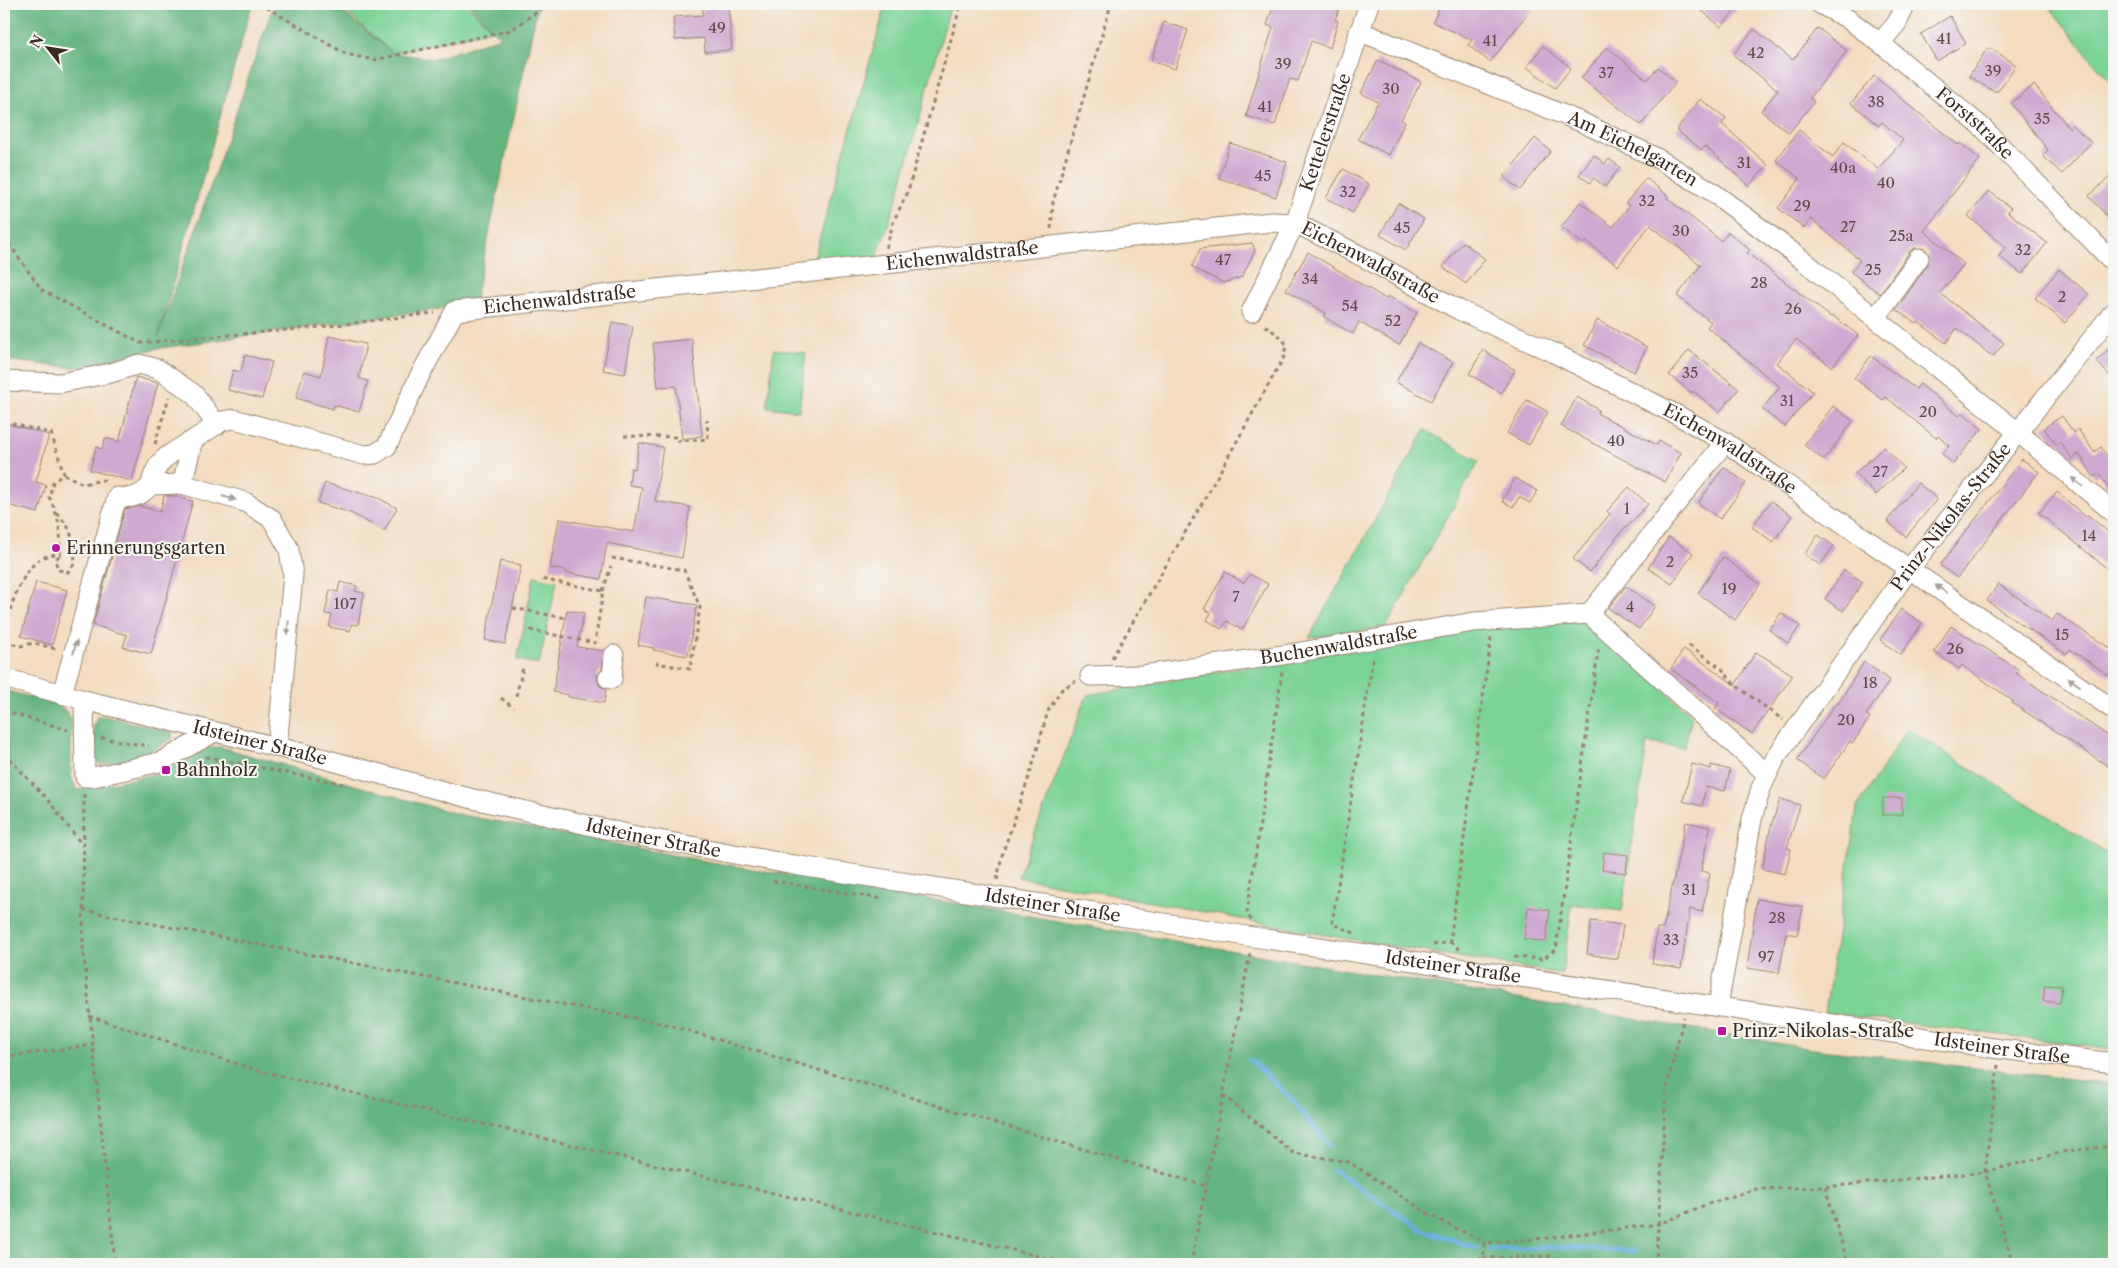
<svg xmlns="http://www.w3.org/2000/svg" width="2118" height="1268" font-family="'Libre Caslon Text',serif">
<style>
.green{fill:#7cd397;stroke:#5c7e5a}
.forest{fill:#65b580;stroke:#50704f}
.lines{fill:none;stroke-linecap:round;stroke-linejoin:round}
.stream{stroke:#68b0df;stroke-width:5}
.building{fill:#cea9d0}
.minor-casing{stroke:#97836f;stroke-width:21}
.path{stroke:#97836f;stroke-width:3;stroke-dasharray:4 4;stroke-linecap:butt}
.minor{stroke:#fff;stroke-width:19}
.oneway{fill:#a79f9a}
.poi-dot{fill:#b5179e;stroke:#f6f6f2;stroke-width:2}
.labels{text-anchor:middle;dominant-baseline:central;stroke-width:4;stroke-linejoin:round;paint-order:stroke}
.number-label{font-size:15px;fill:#604a4a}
.street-label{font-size:18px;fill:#3b2a1e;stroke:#f6f6f2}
.poi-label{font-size:18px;fill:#3b2a1e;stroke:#f6f6f2;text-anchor:start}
</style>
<rect width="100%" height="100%" fill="#f6f6f2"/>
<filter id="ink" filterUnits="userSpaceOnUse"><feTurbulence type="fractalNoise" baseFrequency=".02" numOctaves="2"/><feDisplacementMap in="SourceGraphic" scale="10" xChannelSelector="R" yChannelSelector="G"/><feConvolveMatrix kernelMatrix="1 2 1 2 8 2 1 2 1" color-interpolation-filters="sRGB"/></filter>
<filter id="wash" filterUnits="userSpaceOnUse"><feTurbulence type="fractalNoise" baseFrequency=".0096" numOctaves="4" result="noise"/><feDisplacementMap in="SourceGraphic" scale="20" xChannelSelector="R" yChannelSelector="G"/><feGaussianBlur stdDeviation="1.12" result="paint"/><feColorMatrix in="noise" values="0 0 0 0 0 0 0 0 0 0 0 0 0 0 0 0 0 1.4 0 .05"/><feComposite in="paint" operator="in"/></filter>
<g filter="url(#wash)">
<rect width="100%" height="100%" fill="#f3dcc0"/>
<path class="green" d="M337,4H466L492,30L393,53Z
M886,4H951L897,199L876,259L811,269Z
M2047,4H2114V87L2113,86Z
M774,349L806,353L799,411L767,407Z
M1425,430L1479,461L1386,627L1309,638Z
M534,576L557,581L539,664L517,660Z
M1589,621L1692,716L1684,748L1647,743L1622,911L1572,904L1562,974L1337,937L1018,877L1087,695L1478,626Z
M1907,729L2114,857V1049L1825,1013L1857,808Z"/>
<path class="forest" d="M4,4H256L250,11L158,337L274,4H333L393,53L435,59L500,37L468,4H538L474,304L154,349L75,368L4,360Z
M4,690L58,705L66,711L71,718V777L77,790L161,773L208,748L220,747L457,814L699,860L1812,1049L2114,1084V1264H4Z
M104,716L172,732L173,738L139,758L100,765L94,759V725L97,717Z"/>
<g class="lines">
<path class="stream" d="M1250,1060L1291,1098L1330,1146
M1334,1170L1423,1230L1478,1248
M1490,1249L1546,1247L1635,1251"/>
</g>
<g id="blocks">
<path class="building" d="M702,4H728L732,50L705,52L704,38L675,40L673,17L703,15Z
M1274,4H1341L1335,20L1338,21L1330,48L1311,41L1298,81L1290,79L1275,125L1246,116L1273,27L1267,25Z
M1441,4H1535L1490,62L1468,45L1472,40L1433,22Z
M1694,4H1741L1721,27Z
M1950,16L1966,43L1937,61L1921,34Z
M1164,22L1188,30L1175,69L1151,61Z
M1818,28L1847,51L1810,98L1814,102L1789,133L1761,111L1778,90L1733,55L1754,29L1793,60Z
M1543,46L1571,68L1555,88L1527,67Z
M1607,47L1647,80L1658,67L1676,82L1641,125L1581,78Z
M1987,49H1992L2016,65L1998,91H1993L1969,76Z
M1378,60L1421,82L1401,120L1405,122L1389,155L1358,139L1378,102L1361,93Z
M1874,76L1958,145L1960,143L1980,159L1924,231L1964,264L1940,293L2004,343L1993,357L1957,328L1946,343L1918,322L1917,324L1896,310L1928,264L1929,254L1925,249L1915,248L1910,251L1880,294L1851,272L1860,260L1811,219L1804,228L1778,208L1800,179L1776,160L1799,130L1833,157L1844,142L1878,169L1903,140L1882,122L1879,126L1851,103Z
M2034,85L2069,128L2072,125L2091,142L2062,174L2043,156L2048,150L2011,103Z
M1700,99L1726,118L1722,124L1768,165L1749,186L1705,146L1702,150L1676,130Z
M1535,138L1551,151L1520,190L1504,177Z
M1230,143L1287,162L1276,197L1219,178Z
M1594,155L1605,164L1609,159L1620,167L1605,187L1594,178L1590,183L1579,175Z
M1343,169L1369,184L1353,213L1326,198Z
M2114,173V224L2089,196Z
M1646,178L1668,196L1667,198L1721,241L1728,232L1750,250L1747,253L1831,317L1833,316L1858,335L1832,367L1796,339L1777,363L1813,392L1785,427L1762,409L1780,387L1707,327L1711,322L1677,296L1701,265L1650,225L1618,266L1586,241L1583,244L1561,227L1580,202L1613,227L1629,206L1626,203Z
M1989,191L2011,208L2008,212L2047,243L2022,274L1999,256L2006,247L1968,216Z
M1398,203L1424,219L1406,250L1380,235Z
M1463,242L1485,259L1466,284L1443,267Z
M1252,243L1255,250L1242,277L1223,283L1192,267L1200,249Z
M1308,252L1386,299L1388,296L1417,313L1399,345L1359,322L1353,334L1324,317L1326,313L1286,290Z
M2059,269L2089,294L2065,323L2035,298Z
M1597,320L1647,347L1634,372L1584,345Z
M612,322L633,326L625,374L603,370Z
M329,336L366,344L359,378L368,381L359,412L334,405L333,409L296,398L304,371L321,376Z
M692,339L702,436L682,439L676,386L658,387L653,343Z
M1418,343L1453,362L1431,401L1396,382Z
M2114,344V380L2096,361Z
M1483,350L1515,370L1501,393L1469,374Z
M1689,350L1739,389L1719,412L1693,391L1692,393L1669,375Z
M245,355L272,362L262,399L228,390L233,370L241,372Z
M1871,356L1916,389L1920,384L1959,416L1962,412L1982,429L1953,464L1942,454L1949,446L1938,436L1936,438L1886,397L1883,400L1854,378Z
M136,377L158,383L132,481L90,470L96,447L102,449L105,438L119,442Z
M1577,397L1599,410L1597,413L1657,445L1659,441L1681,453L1665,482L1561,426Z
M1527,400L1548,412L1529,445L1507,433Z
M1833,406L1853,421L1824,460L1804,445Z
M2062,416L2074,433L2078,429L2094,452L2101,447L2114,467V496L2099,474L2094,477L2079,454L2072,459L2060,442L2056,445L2044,428Z
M4,423L49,435L36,482L46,485L38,513L4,504Z
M639,443L663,447L655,501L690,507L682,558L607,543L601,579L566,573V570L550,568L559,519L634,532L642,487L629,485L631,468L635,469Z
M1884,447L1904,468L1876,495L1855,473Z
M2022,459L2039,472L1957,578L1940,565Z
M1724,467L1746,483L1720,519L1698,503Z
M1515,478L1537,491L1530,503L1519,497L1513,507L1502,501Z
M325,483L378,498L397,508L384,531L351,513L318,503Z
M1918,483L1937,499L1906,537L1887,521Z
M1629,487L1648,504L1626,528L1625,527L1590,572L1573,559L1610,514L1607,511Z
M2057,492L2086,517L2088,515L2114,537V574L2039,513Z
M164,496H173L193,501L151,654L123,647L127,635L93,625L125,509L140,506L160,512Z
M1771,501L1792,516L1773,542L1752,527Z
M1818,535L1834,546L1820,565L1805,554Z
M1669,537L1693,553L1672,584L1648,568Z
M1723,557L1760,584L1735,620L1698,593Z
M500,561L521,565L505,644L485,640Z
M1844,570L1863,582L1843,611L1825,599Z
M1225,572L1244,583L1250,574L1268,584L1242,630L1227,621L1222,629L1207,620L1211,613L1204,609Z
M36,582L67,590L52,645L21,636Z
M340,582L357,586L355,591L364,593L358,625L351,624L350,631L329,627L332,615L325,614L330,590L338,592Z
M1998,584L2052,621L2057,614L2114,651V670L2110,676L2070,649L2066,654L1987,601Z
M1626,586L1655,606L1639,629L1608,608Z
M646,597L697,605L688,656L653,650L654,648L638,645Z
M1901,609L1922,623L1901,655L1880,640Z
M567,610L584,613L577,647L604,651L602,669L597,676L600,686L606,689L604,703L568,697L569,695L553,692Z
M1781,613L1800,626L1788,643L1769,630Z
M1951,626L2019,670L2016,673L2114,740V770L2012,703L2013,701L1962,665L1959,669L1934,652Z
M1684,649L1735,685L1756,652L1793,675L1752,734L1715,708L1719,703L1671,669Z
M1864,662L1890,680L1866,715L1870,717L1853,743L1850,741L1824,779L1797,760L1836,703L1838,704Z
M1692,764L1711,769V765L1730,770L1725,791L1706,787L1702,806L1683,801Z
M1883,798H1902V815H1883Z
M1780,799L1800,805L1787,848L1791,849L1785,874L1762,869L1770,830Z
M1686,822L1710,827L1701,871L1710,873L1702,912L1690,909L1681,969L1652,964L1657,928L1663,929Z
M1604,852L1628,855L1626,873L1602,870Z
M1757,899L1803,907L1797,935L1786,933L1779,973L1747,968Z
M1528,907L1550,910L1546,942L1524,939Z
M1591,921L1623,925L1618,959L1587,954Z
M2045,985L2062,986L2060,1003L2043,1001Z"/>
</g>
</g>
<g filter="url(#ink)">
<use href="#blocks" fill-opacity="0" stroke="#97836f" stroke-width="1"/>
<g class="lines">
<g class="minor-casing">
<g id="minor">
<path id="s1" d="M1820,4L1848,19L1880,43L1982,127L2114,263"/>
<path id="s2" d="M1359,31L1581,122L1655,157L1711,191L1795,254L2019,433L2114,513"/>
<path d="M1880,43L1897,23L1906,4"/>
<path id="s3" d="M1251,312L1295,223L1369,4"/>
<path d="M1876,318L1919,258"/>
<path d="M4,381L60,383L111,373L139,364L158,369L194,394L217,425"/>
<path id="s4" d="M182,484L193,440L222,421L234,419L364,455L375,454L387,446L419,377L455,311L1271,222L1295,223L1365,258L1459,310L1554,353L1679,416L1725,442L2114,710"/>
<path d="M151,485C155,459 172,453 193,440"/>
<path d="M1589,614L1767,774"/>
<path id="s5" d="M1090,676L1143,675L1283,655L1474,622L1589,614L1725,442"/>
<path id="s6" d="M4,678L84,700L310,755L469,798L632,835L794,865L1253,937L2000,1049L2114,1063"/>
<path d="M608,678L612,679L614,655"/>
<path d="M62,694L117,497C132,499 140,497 151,485L182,484L245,502L272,519L289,549L293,575L277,747"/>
<path d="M84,700L85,777H94L160,762L215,732"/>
<path id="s7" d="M1718,1006L1752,819L1761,788L1776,757L1910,568L2114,311"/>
</g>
</g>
<path class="path" d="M251,4L264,6L346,54L374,60L511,30L548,4
M1051,229L1053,202L1111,4
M4,237L42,290L140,343L320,327L435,313
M886,248L894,220L907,194L961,4
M4,422L51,433L64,474L53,482L49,497C58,514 62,533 60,554C50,554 41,557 33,565C19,580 0,625 10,643L20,646L34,643L57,649
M624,436L675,437L676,441L708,439L707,420
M155,444L169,397
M64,474L83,484L104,480L108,482
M57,513L68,527L73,540L75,563L68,572L59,570L55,561L60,554
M612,558L684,570L700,607L690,669L656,663
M603,591L611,566
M513,608L566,618
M530,630L595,643L603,591L540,579
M1689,645L1722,669L1734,684L1783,720
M1112,658L1204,500L1284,357L1286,344L1281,337L1263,324
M516,696L523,668
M501,698L514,708
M4,711L68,730
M101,738L149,746
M4,753L47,799L83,846
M206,757L343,784
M84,794L83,946L115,1264
M997,880L1002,855L1031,771L1048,711L1062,689L1076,681
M773,881L883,899
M83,910L669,1025L1206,1186
M1251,920L1247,913L1282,672
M1354,933L1332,924L1373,657
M1450,942L1462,951
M1433,945L1450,942L1491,638
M1514,957L1543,959L1556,949L1599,646
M89,1016L256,1070L1072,1264
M4,1057L92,1045
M1998,1065L1985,1172L2013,1264
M1223,1095L1293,1153L1349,1162L1432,1216L1485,1243
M1825,1187L1848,1264
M1483,1258L1549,1256L1572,1264
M1191,1264L1250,953
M1463,1264L1483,1258L1485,1243L1547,1238L1659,1224L1710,1203L1756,1189L1825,1187L1985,1172L2067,1151L2114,1146
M1656,1264L1666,1089L1684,1017"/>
<use href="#minor" class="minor"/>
</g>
<defs><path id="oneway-solid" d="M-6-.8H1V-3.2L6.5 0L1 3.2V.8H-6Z" transform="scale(1.25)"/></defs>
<g class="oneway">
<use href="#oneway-solid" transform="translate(2077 482) rotate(-140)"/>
<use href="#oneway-solid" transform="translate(229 498) rotate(16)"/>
<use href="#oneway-solid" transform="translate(1941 589) rotate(-145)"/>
<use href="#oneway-solid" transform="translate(288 628) rotate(95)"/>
<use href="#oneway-solid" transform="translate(75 647) rotate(-75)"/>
<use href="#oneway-solid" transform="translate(2074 682) rotate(-145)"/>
</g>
</g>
<g class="poi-dot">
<circle cx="56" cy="548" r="5"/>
<rect x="161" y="765" width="10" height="10" rx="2.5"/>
<rect x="1717" y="1026" width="10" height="10" rx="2.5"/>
</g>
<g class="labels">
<g class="number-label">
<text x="717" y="27">49</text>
<text x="1944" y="38">41</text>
<text x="1490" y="40">41</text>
<text x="1756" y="52">42</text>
<text x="1283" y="63">39</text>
<text x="1993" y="70">39</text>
<text x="1606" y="72">37</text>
<text x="1391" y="88">30</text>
<text x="1876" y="101">38</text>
<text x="1265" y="106">41</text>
<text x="2042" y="118">35</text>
<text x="1744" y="162">31</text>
<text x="1843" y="167">40a</text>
<text x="1263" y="175">45</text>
<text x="1886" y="182">40</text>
<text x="1348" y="191">32</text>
<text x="1647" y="200">32</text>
<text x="1802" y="205">29</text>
<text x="1848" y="226">27</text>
<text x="1402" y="227">45</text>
<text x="1681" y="230">30</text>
<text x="1901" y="235">25a</text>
<text x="2023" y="249">32</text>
<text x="1223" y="259">47</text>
<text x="1873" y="269">25</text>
<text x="1310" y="278">34</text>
<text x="1759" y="282">28</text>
<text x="2062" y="296">2</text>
<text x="1350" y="305">54</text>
<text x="1793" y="308">26</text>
<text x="1393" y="320">52</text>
<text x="1690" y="372">35</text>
<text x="1787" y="400">31</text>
<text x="1928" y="411">20</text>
<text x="1616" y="440">40</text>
<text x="1880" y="471">27</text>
<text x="1627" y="508">1</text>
<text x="2089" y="535">14</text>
<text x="1670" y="561">2</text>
<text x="1729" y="588">19</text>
<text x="1236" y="596">7</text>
<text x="345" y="603">107</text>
<text x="1630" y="606">4</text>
<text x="2062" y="634">15</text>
<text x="1955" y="648">26</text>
<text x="1870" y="682">18</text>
<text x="1846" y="719">20</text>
<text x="1689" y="889">31</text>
<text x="1777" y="917">28</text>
<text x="1671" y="939">33</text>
<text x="1766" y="956">97</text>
</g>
<g class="street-label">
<text stroke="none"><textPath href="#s1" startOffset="196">Forststraße</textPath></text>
<text stroke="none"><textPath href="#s3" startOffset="195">Kettelerstraße</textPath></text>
<text stroke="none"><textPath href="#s2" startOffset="298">Am Eichelgarten</textPath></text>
<text stroke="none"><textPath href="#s4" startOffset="914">Eichenwaldstraße</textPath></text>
<text stroke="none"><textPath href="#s4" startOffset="1334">Eichenwaldstraße</textPath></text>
<text stroke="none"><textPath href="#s4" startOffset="509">Eichenwaldstraße</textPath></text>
<text stroke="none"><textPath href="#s4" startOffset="1739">Eichenwaldstraße</textPath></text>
<text stroke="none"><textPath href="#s7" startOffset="554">Prinz-Nikolas-Straße</textPath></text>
<text stroke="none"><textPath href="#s5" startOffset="251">Buchenwaldstraße</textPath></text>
<text stroke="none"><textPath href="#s6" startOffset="264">Idsteiner Straße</textPath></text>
<text stroke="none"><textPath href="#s6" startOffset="669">Idsteiner Straße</textPath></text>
<text stroke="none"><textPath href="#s6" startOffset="1074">Idsteiner Straße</textPath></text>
<text stroke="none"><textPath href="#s6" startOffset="1479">Idsteiner Straße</textPath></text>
<text stroke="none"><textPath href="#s6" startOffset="2034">Idsteiner Straße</textPath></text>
</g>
<g class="poi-label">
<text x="66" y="548">Erinnerungsgarten</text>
<text x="176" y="770">Bahnholz</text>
<text x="1732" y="1031">Prinz-Nikolas-Straße</text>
</g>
</g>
<rect width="2118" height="1268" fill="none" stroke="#f6f6f2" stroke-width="20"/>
<g transform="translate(48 48) rotate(300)" stroke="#f6f6f2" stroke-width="4" paint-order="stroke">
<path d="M0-4L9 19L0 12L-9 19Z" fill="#3b2a1e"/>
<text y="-8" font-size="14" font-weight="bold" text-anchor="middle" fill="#3b2a1e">N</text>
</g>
</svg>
